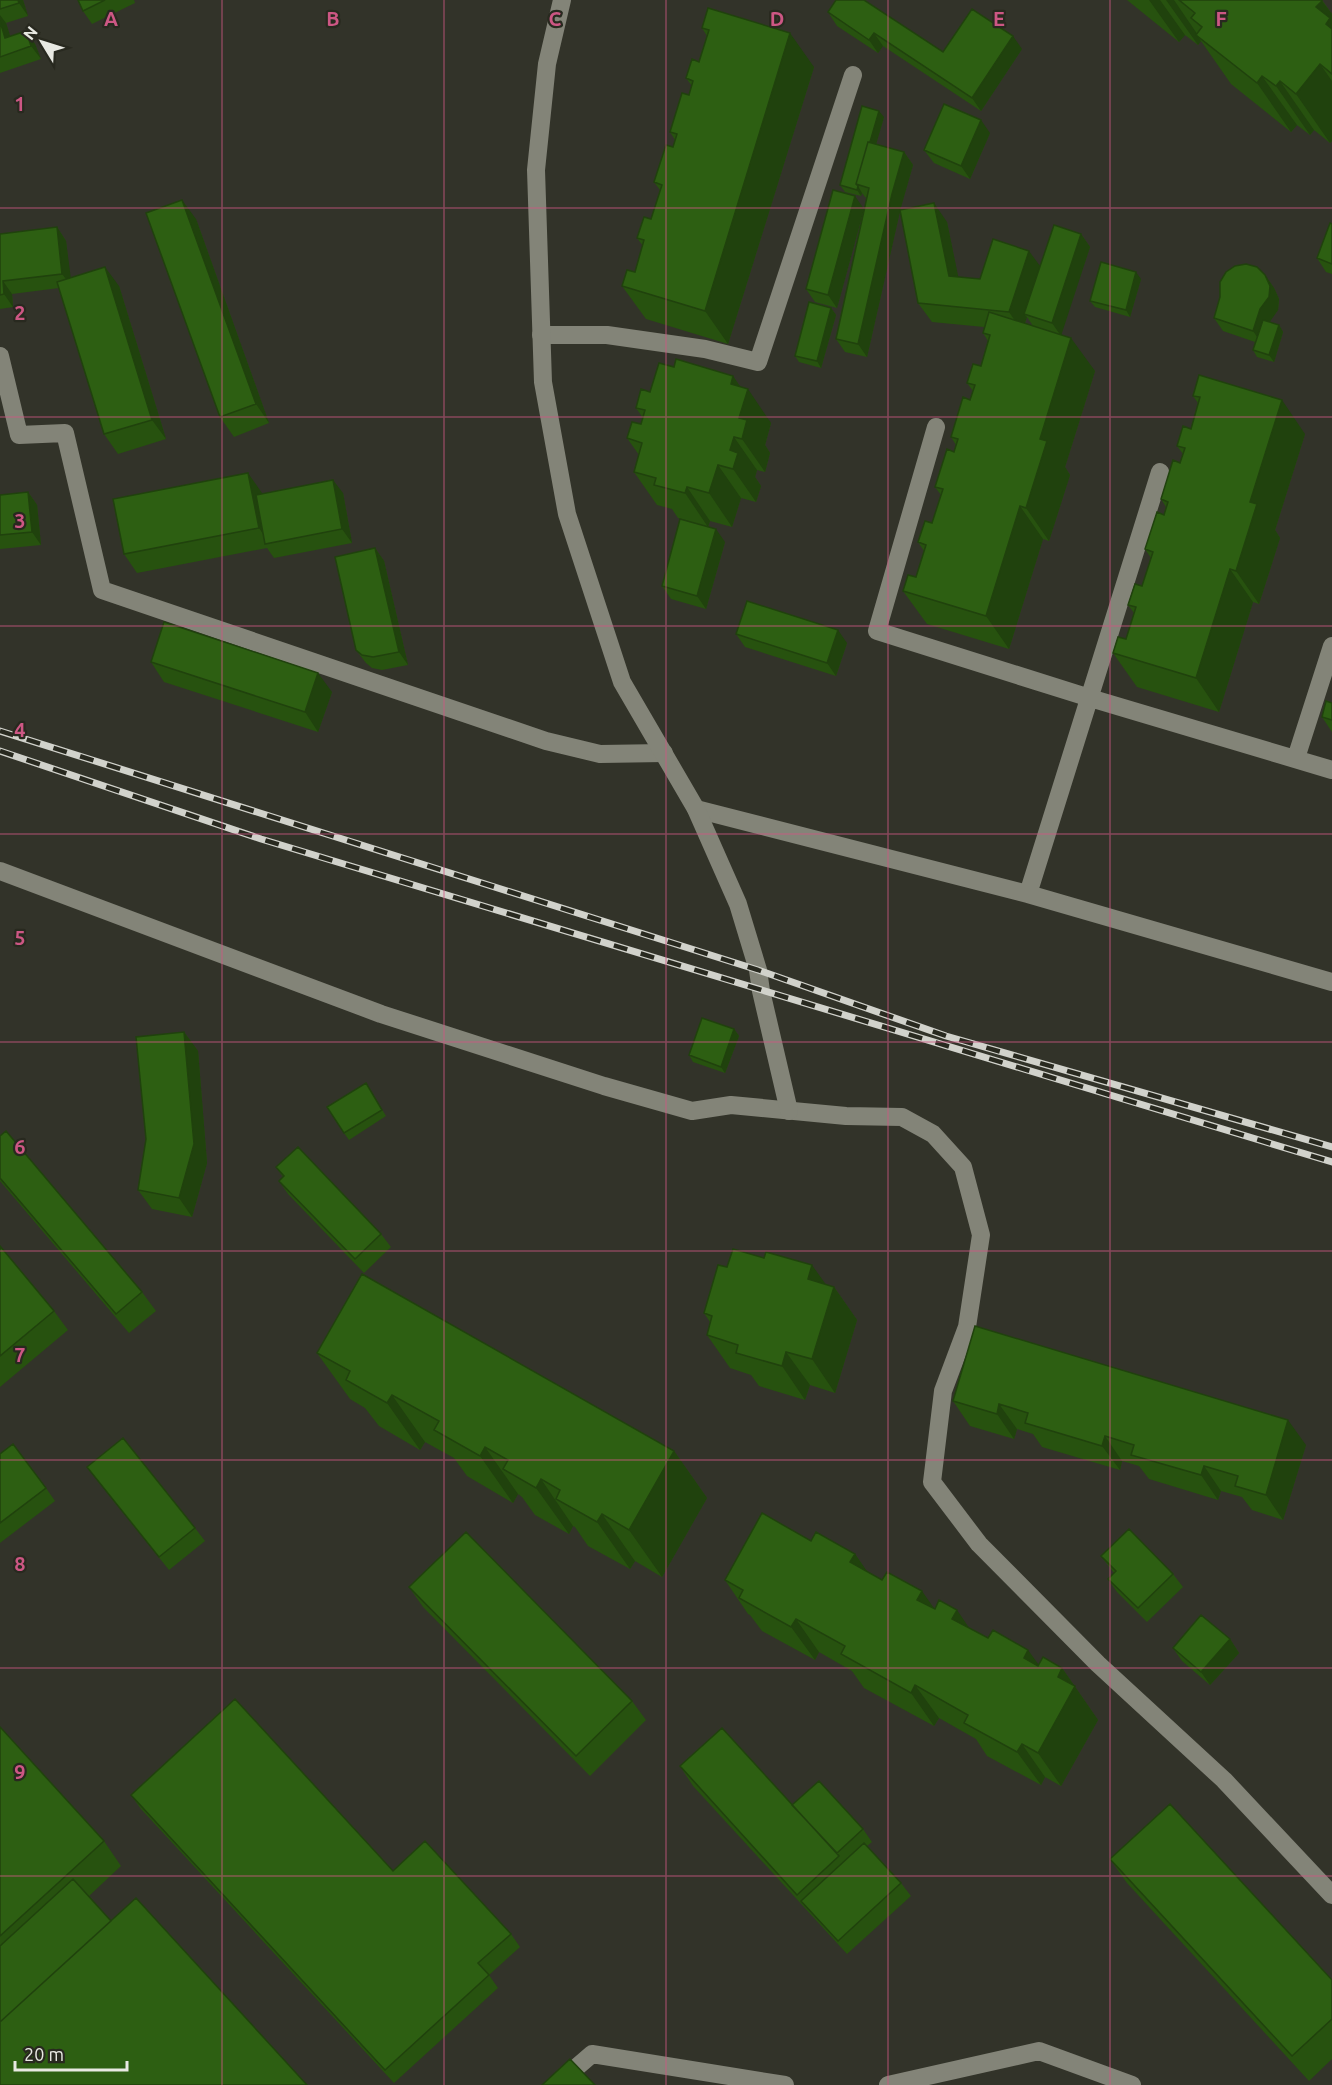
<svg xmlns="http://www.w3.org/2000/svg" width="1332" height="2085" font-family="Ubuntu,sans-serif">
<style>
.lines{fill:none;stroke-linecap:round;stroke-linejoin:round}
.service{stroke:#838478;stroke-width:18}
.minor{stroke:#838478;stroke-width:18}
.tertiary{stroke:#838478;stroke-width:18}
.rail-casing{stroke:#d1d2cb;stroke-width:7}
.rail{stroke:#28291f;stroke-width:4.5;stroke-dasharray:14;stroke-linecap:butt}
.wall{fill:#27520f;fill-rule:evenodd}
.shaded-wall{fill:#20420d}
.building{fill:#2d5f12;stroke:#20420d;stroke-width:1.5}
.grid{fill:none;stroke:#cd5784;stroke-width:1.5;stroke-opacity:0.55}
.grid-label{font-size:20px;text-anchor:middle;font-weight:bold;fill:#cd5784;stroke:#28291f;stroke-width:4.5;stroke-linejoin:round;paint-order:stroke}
</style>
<rect width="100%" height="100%" fill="#323329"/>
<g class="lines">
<path class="service" d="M0,356L19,435L65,433L102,590L546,741L600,754L664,753"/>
<path class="minor" d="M541,335H607L705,349L758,362L853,75
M936,427L877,631L1090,698L1332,770
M1296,758L1332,646
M696,809L1028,894L1332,982
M0,871L381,1014L604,1086L692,1111L731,1105L846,1116L902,1117L933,1134L963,1167L981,1235L967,1327L943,1391L932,1482L979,1544L1098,1664L1224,1780L1332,1895
M1028,894L1160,472
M556,2085L592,2054L785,2085
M888,2085L1039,2051L1132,2085"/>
<path class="tertiary" d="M562,0L547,64L536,170L543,382L567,514L622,682L696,809L738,904L758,970L761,991L789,1111"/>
<g class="rail-casing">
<path id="rail" d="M0,731L758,970L946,1036L1332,1147
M0,751L261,839L1332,1162"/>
</g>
<use href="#rail" class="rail"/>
</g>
<path class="wall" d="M0,0H23L28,16L6,23L10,36L35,44L41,59L0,73Z
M78,0H134L135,3L92,24L83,11Z
M1127,0H1322L1332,14V141L1330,143L1314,130L1310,135L1297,125L1291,132L1231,84L1201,41L1198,45L1185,35L1179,42Z
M708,8L814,67L728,344L646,319L622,286L635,272L643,246L637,238L651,219L660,190L654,182L673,147L675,140L670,132L689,95L692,86L686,78L699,62L707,36L702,28Z
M828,12L943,52L1022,49L981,111L883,46L878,53L837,26Z
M884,117L876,144L904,152L913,165L900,210L947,222L958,277L980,279L1040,266L1081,234L1090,247L1061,334L1095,371L1065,467L1070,475L1049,541L1043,539L1009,649L927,624L903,591L916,577L924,551L918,542L932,523L941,495L935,487L954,452L956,445L951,437L970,400L973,391L967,383L981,366L988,341L983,333L984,327L932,322L918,303L900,211L867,357L845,352L836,339L867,198L865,197L862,193L861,196L845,192L840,185ZM1027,317L1033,326L1025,323Z
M990,133L970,179L934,163L924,150Z
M864,209L837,308L815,302L806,289Z
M196,219L269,423L234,437L220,417Z
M1332,224V274L1326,272L1317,258Z
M57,227L66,241L70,277L119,286L166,439L118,454L104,434L59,288L12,294L13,307L0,309V234Z
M1265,275L1274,288L1279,299L1278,310L1269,322L1279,325L1283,332L1274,362L1257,357L1253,350L1255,342L1223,331L1214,318L1220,297Z
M1141,279L1130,317L1095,307L1090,301Z
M831,308L836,315L821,368L799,362L795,356Z
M674,367L733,376L740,387L771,423L765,445L770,453L765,472L757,470L755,477L761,486L756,502L741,498L732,527L710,521L708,527L678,518L672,509L657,505L634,472L639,455L627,438L641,424L643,418L636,408Z
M1199,375L1305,434L1275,530L1280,538L1259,604L1253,602L1219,712L1137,687L1113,653L1126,639L1134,613L1128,605L1142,586L1151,558L1145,549L1164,515L1166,507L1161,499L1180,463L1183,454L1177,446L1191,429L1198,403L1193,396Z
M28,492L37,505L41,545L0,549V495Z
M262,493H343L352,543L274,558L267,548L137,573L124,554Z
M725,542L706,609L671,599L662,586Z
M375,548L384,561L408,665L382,670L372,668L366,663L356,650Z
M736,634L847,643L836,676L745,647Z
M151,662L332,692L318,732L164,682Z
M1332,703V732L1322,717Z
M734,1029L739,1036L725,1073L693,1062L689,1055Z
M184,1032L198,1051L207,1163L192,1217L152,1209L138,1190Z
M366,1083L386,1116L349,1140L344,1133Z
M0,1136L142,1292L156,1311L129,1333L0,1181Z
M276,1167L381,1234L391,1247L364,1273L288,1194L279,1181L283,1177Z
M0,1246L54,1311L68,1330L0,1387Z
M727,1267L825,1284L834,1287L857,1320L835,1393L810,1385L805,1400L759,1386L751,1375L730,1368L707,1335L710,1322L704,1313Z
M975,1326L1306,1445L1283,1520L1252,1510L1242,1497L1221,1491L1218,1500L1149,1479L1139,1466L1122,1461L1120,1470L1042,1447L1033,1434L1017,1429L1014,1439L970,1426L953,1401Z
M317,1353L674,1451L707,1498L662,1577L635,1561L630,1569L588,1546L575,1527L573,1526L569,1534L535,1515L522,1497L518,1494L513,1503L467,1476L454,1458L425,1442L420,1450L379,1426L365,1408L350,1399Z
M0,1454L46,1488L55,1501L0,1543Z
M87,1467L195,1528L205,1541L169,1570L97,1480Z
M855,1554L867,1572L970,1628L1039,1665L1062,1668L1098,1720L1061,1786L1045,1777L1041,1785L987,1756L976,1739L939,1718L934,1726L864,1688L852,1671L819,1652L815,1660L762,1631L750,1615L748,1614L725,1580Z
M1101,1556L1173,1574L1183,1587L1147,1622L1117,1592L1108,1579L1114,1573Z
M409,1587L632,1701L646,1720L590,1776L423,1607Z
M1230,1639L1239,1653L1210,1685L1182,1661L1173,1648Z
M0,1727L104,1841L121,1866L89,1896L111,1921L0,2085Z
M680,1766L863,1829L872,1842L867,1846L901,1883L911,1896L847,1954L693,1786Z
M131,1795L393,1871L511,1934L520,1947L489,1975L498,1988L394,2083L141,1809Z
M1110,1859L1332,1980V2059L1309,2081L1127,1883Z"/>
<path class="shaded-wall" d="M18,0H23L28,16L19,3Z
M1149,0H1160L1185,35L1179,42Z
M1166,0H1174L1200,38L1196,35L1201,41L1198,45Z
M1322,1L1332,14V33L1316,7Z
M0,15L6,23L15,51L5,38L0,21Z
M26,31L35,44L41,59L31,46Z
M790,33L814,67L728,344L705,311Z
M874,33L883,46L878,53L869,40Z
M1013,36L1022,49L981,111L972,98Z
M1320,64L1332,81V141L1330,143L1296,94Z
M1262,76L1297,125L1291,132L1257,83Z
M1280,81L1314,130L1310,135L1276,86Z
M879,111L884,117L864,186L858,185Z
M981,120L990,133L970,179L961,166Z
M904,152L913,165L901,207L867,357L858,344L892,194Z
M858,186L862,193L861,196L857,190Z
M855,196L864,209L837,308L828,295Z
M182,200L196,219L269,423L256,404Z
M934,203L947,222L962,295L949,276Z
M57,227L66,241L72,287L62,274Z
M1081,234L1090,247L1061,336L1052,323Z
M1029,251L1043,270L1024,314L1027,317L1022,331L1009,312Z
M105,267L119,286L166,439L152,420Z
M1136,272L1141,279L1130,317L1126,310Z
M1265,275L1274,288L1279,299L1278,310L1269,323L1262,344L1253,331Z
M3,281L12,294L13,307L4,294Z
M831,308L836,315L821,368L817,361Z
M1279,325L1283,332L1274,362L1269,355Z
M1071,338L1095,371L1065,467L1070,475L1049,541L1026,508L1040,439Z
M733,376L746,395L748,389L771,423L765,445L770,453L765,472L742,439L739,418L731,384Z
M1282,400L1305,434L1275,530L1280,538L1259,604L1236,571L1250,502Z
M734,437L757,470L755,477L761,486L756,502L733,469L730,450Z
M718,465L741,498L732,527L709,493Z
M248,473L262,493L271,543H269L259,528Z
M333,480L343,493L352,543L342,529Z
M687,487L710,521L708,527L685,493Z
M28,492L37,505L41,545L32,532Z
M1020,506L1043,539L1009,649L986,616Z
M716,529L725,542L706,609L697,596Z
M375,548L384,561L408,665L399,652Z
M1230,569L1253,602L1219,712L1196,678Z
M838,630L847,643L836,676L827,663Z
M318,673L332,692L318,732L305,712Z
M734,1029L739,1036L725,1073L721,1067Z
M184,1032L198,1051L207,1163L192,1217L179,1198Z
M812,1265L832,1293L834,1287L857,1320L835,1393L812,1359L808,1279Z
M786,1352L810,1385L805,1400L782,1366Z
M392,1395L425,1442L420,1450L387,1403Z
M999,1404L1017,1429L1014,1439L997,1414Z
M1288,1420L1306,1445L1283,1520L1266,1495Z
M1105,1436L1122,1461L1120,1470L1102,1446Z
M485,1447L518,1494L513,1503L480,1456Z
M674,1451L707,1498L662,1577L629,1530Z
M1204,1466L1221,1491L1218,1500L1201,1475Z
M541,1479L573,1526L569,1534L536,1488Z
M602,1514L635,1561L630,1569L597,1522Z
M855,1554L878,1587L850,1562Z
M922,1591L945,1624L917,1600Z
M957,1610L980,1644L952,1619Z
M796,1619L819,1652L815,1660L791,1627Z
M1230,1639L1239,1653L1210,1685L1201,1672Z
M1028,1650L1052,1683L1024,1658Z
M1062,1668L1098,1720L1061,1786L1038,1753L1058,1677Z
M915,1685L939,1718L934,1726L911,1693Z
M1022,1744L1045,1777L1041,1785L1017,1752Z"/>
<path class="building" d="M0,0H18L19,3L0,9Z
M78,0H105L83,11Z
M836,0H864L943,52L972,9L1013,36L972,98L874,33L869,40L828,12Z
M1179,0H1322V1L1316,7L1330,18L1326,24L1332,29V74L1320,64L1296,94L1280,81L1276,86L1262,76L1257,83L1196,35L1202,27L1191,18L1195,13Z
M708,8L790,33L705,311L622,286L627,270L635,272L644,240L637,238L644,217L651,219L662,185L654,182L666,145L673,147L677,134L670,132L682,93L689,95L693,81L686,78L692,59L699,62L709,30L702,28Z
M0,21L5,38L26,31L31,46L0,57Z
M944,104L981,120L961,166L924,150Z
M862,106L879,111L870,142H868L856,184L858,186L857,190L840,185Z
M868,142L904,152L892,194L858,344L836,339L869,188L856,184Z
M833,190L855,196L828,295L806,289Z
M182,200L256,404L220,417L146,213Z
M934,203L949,276L980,279L993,239L1029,251L1009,312L918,303L900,210Z
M1330,223L1332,224V264L1317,258Z
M1054,225L1081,234L1052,323L1024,314Z
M57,227L62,274L3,281L4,294L0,295V234Z
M1101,262L1136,272L1126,310L1090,301Z
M1246,264L1257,267L1265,275L1270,286L1269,297L1260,309L1253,331L1214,318L1220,297V282L1226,272L1235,266Z
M105,267L152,420L104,434L57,282Z
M809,302L831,308L817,361L795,356Z
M989,312L1071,338L1040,439L1047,441L1026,508L1020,506L986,616L903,591L908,575L916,577L926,545L918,542L925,521L932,523L943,489L935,487L947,449L954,452L958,439L951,437L963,397L970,400L975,385L967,383L973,364L981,366L990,335L983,333Z
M1263,320L1279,325L1269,355L1253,350Z
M676,359L733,376L731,384L748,389L739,418L747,420L742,439L734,437L730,450L738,453L733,469L718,465L709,493L687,487L685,493L654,485L656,478L634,472L642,443L627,438L632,422L641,424L645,410L636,408L641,389L650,392L659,363L674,367Z
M1199,375L1282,400L1250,502L1257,504L1236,571L1230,569L1196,678L1113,653L1118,637L1126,639L1136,607L1128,605L1135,584L1142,586L1153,552L1145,549L1157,512L1164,515L1168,502L1161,499L1173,460L1180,463L1185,448L1177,446L1183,426L1191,429L1200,397L1193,396Z
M248,473L259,528L124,554L113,499Z
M333,480L342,529L265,544L256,495Z
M28,492L32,532L0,535V495Z
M680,519L716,529L697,596L662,586Z
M375,548L399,652L373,657L362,655L356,650L335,557Z
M747,601L838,630L827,663L736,634Z
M164,622L318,673L305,712L151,662Z
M1326,701L1332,703V720L1322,717Z
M702,1018L734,1029L721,1067L689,1055Z
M184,1032L194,1144L179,1198L138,1190L146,1139L136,1037Z
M366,1083L382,1110L344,1133L327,1107Z
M6,1131L142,1292L116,1314L0,1178V1136Z
M298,1147L381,1234L355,1259L279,1181L284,1176L276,1167Z
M0,1246L54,1311L0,1356Z
M733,1249L764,1258L766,1252L812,1265L808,1279L834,1287L812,1359L786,1352L782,1366L736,1353L738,1345L707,1335L712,1316L704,1313L718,1265L727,1267Z
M362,1274L674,1451L629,1530L602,1514L597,1522L556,1499L560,1490L541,1479L536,1488L503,1469L508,1460L485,1447L480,1456L434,1430L439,1421L392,1395L387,1403L346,1380L350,1371L317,1353Z
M975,1326L1288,1420L1266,1495L1235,1486L1238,1476L1204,1466L1201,1475L1131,1455L1134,1445L1105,1436L1102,1446L1025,1423L1028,1413L999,1404L997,1414L953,1401Z
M123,1438L195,1528L159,1557L87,1467Z
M13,1444L46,1488L0,1523V1454Z
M762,1513L811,1541L816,1532L855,1554L850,1562L882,1580L887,1572L922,1591L917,1600L935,1609L939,1600L957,1610L952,1619L988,1638L993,1630L1028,1650L1024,1658L1038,1666L1043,1657L1062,1668L1058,1677L1075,1686L1038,1753L1022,1744L1017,1752L964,1723L968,1715L915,1685L911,1693L841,1654L845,1646L796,1619L791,1627L739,1598L743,1590L725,1580Z
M1129,1529L1173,1574L1138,1608L1108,1579L1116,1571L1101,1556Z
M466,1532L632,1701L576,1756L409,1587Z
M1201,1615L1230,1639L1201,1672L1173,1648Z
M235,1699L393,1871L425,1841L511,1934L478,1963L489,1975L385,2070L131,1795Z
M0,1727L104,1841L0,1936Z
M722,1728L839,1856L797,1895L680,1766Z
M819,1781L863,1829L837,1853L792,1805Z
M1170,1804L1332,1980V2019L1292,2056L1110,1859Z
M864,1843L901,1883L838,1941L801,1901Z
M73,1879L111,1921L0,2022V1946Z
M136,1898L307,2085H0V2022Z
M570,2059L595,2085H542Z"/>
<path class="grid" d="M222,0V2085M444,0V2085M666,0V2085M888,0V2085M1110,0V2085M0,208H1332M0,417H1332M0,626H1332M0,834H1332M0,1042H1332M0,1251H1332M0,1460H1332M0,1668H1332M0,1876H1332"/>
<g class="grid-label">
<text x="111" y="26">A</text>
<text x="333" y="26">B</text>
<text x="555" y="26">C</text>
<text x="777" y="26">D</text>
<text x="999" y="26">E</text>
<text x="1221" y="26">F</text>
<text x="20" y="111">1</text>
<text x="20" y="320">2</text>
<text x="20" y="528">3</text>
<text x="20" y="737">4</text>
<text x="20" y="945">5</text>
<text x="20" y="1154">6</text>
<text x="20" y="1362">7</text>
<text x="20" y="1571">8</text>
<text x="20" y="1779">9</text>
</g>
<g transform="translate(42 42) rotate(308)" stroke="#28291f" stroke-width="4.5" paint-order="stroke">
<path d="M0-4.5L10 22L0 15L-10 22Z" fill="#e8e9e2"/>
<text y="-9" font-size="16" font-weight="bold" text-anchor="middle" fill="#e8e9e2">N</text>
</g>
<path d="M15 2061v9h112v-9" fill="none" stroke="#e8e9e2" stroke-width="3"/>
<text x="24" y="2061" font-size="18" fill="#e8e9e2" stroke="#28291f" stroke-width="4.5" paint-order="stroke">20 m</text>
</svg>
